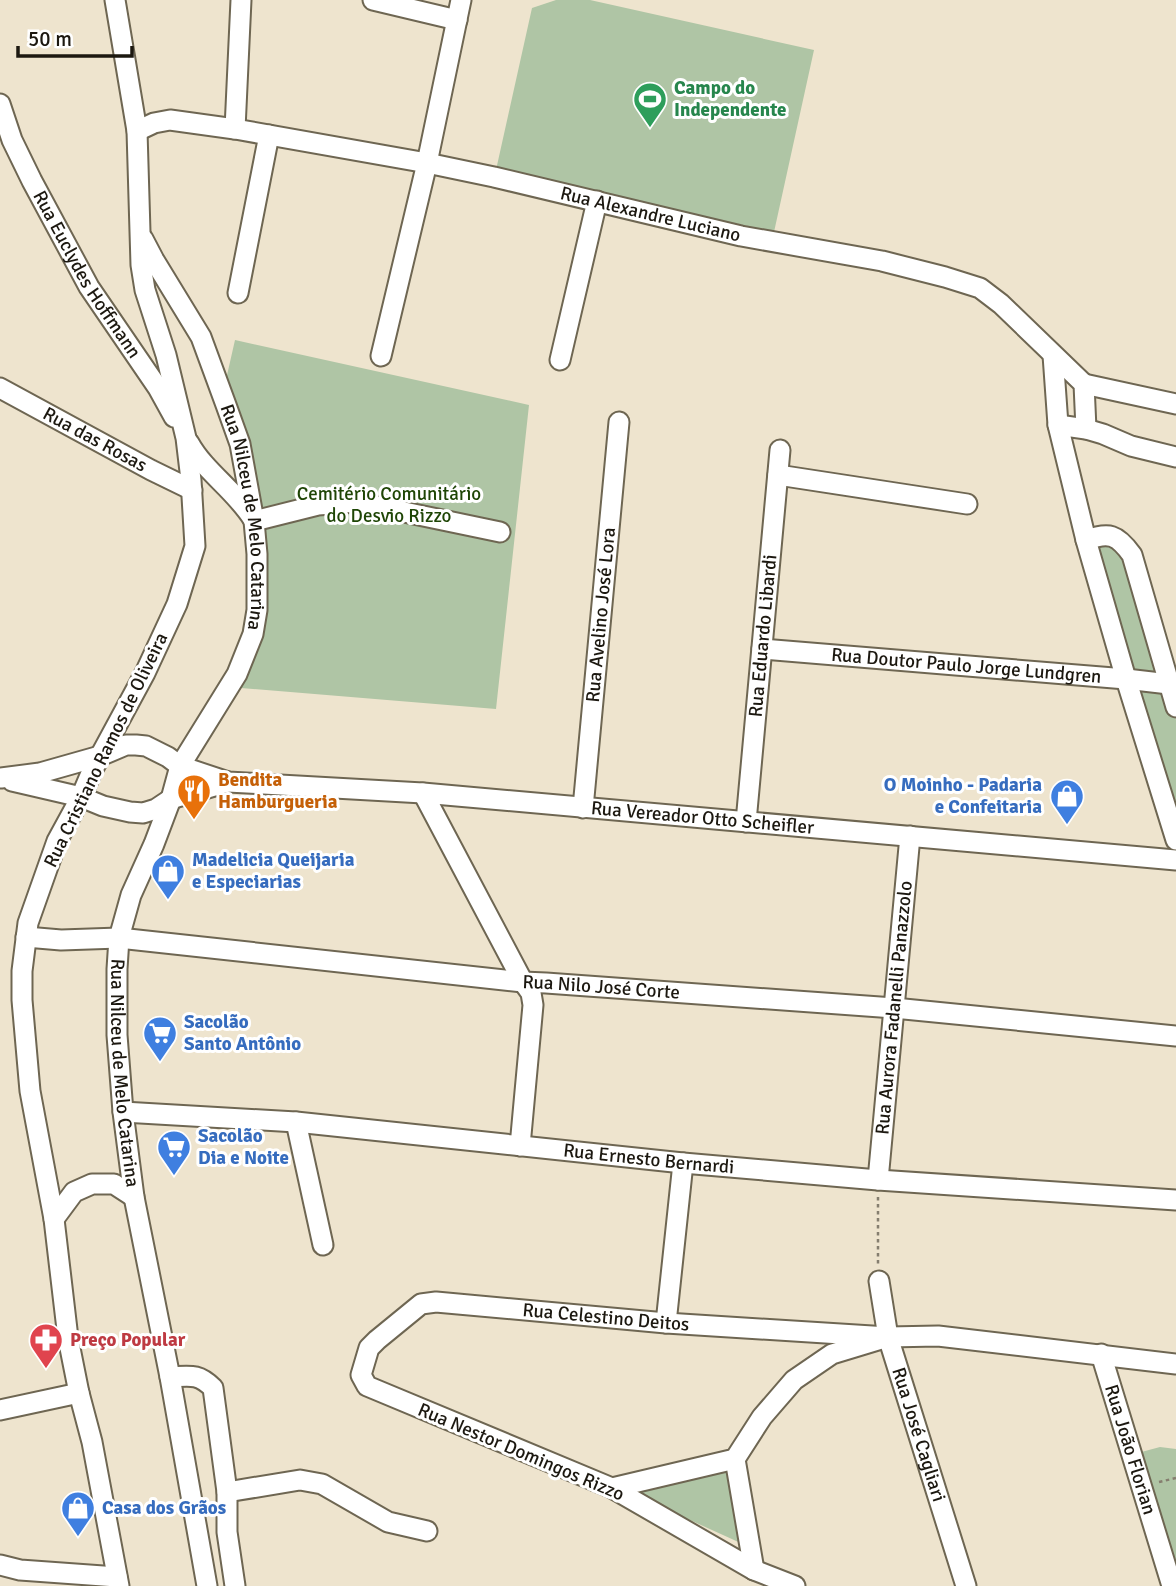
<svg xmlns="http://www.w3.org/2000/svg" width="1176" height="1586" font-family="Signika,sans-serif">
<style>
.green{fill:#afc5a5}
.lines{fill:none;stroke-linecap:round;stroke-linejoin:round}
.minor-casing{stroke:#6e6652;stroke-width:23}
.path{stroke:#857e6f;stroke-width:2.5;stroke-dasharray:3.5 3.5;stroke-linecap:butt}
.minor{stroke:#fff;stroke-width:19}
.labels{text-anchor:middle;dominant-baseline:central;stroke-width:6;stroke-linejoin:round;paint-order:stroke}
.leisure-label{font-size:19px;font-weight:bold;fill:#27864d;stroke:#fff;text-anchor:start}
.street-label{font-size:19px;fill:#1c1810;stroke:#fff}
.park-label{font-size:19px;fill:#1e4505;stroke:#fff}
.food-label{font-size:19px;font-weight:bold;fill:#c56008;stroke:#fff;text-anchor:start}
.shop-label{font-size:19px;font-weight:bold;fill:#366cbe;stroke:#fff;text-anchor:start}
.health-label{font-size:19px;font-weight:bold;fill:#be3a42;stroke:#fff;text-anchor:start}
</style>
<rect width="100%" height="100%" fill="#eee4ce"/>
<path class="green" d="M556,0H590L814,50L774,232L496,170L532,8Z
M235,340L529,405L496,709L241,688L266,624L267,560L260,513L225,384Z
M1106,541L1121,544L1162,674L1133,673L1095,548Z
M1135,688L1167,689L1176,720V823Z
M1160,1447L1176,1449V1586L1134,1454Z
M725,1467L745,1545L626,1491Z"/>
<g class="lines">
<g class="minor-casing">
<g id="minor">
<path d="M115,0L137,131L141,265L145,290L166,355L186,438L191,480L195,546L177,604L145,673L92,771L81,797L57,841L28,923L22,971V1000L30,1091L54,1219L68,1338L79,1393L92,1442L119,1586"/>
<path d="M373,0L457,20"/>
<path id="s1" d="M0,104L12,140L32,181L89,287L158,388L174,417"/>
<path d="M235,129L241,0"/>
<path id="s2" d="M137,131L154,123L170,120L235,129L427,163L494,177L741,236L882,261L945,277L980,288L1001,304L1084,384L1086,429"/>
<path id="s3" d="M143,239L154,260L201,337L226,405L240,444L254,521L257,554V610L253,634L237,674L180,766L171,799L154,844L131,895L119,938L117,969V1035L123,1112L134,1197L170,1377L207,1586"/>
<path d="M238,293L269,135"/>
<path d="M1053,355L1058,425"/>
<path d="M381,356L427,163L461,0"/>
<path d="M560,360L597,201"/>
<path d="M1084,384L1176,404"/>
<path id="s4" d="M0,388L151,470L192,490"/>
<path d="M189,443C205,472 235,490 253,519"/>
<path d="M1176,457L1131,446L1103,434L1086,429L1058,425L1086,540L1126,679L1176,840"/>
<path d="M778,475L967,504"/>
<path d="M254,521L318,505L356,502L500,532"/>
<path d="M1086,540C1109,532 1117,534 1132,555L1176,707"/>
<path id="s5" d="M762,649L1126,679L1169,684"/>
<path id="s6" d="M1,778L40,773L100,756L126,745H136L146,746L168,757L180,766L228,782L423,793L1176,860"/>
<path d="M12,781L81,797L103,806L130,812L143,813L156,809L171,799L228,782"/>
<path d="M423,793L523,982L531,993L533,1005L520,1146"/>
<path id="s7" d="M583,808L619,422"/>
<path id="s8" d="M746,822L780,450"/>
<path id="s9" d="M26,937L61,940L119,938L523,982L546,983L894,1008L1176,1036"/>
<path id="s10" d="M123,1112L296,1122L683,1163L878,1180L1176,1200"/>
<path d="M296,1122L323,1245"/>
<path id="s11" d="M878,1180L910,836"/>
<path d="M54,1219L74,1192L92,1184H114L134,1197"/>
<path id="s12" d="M879,1281L888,1337L966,1586"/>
<path d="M666,1323L683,1163"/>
<path id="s13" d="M1101,1354L1172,1586"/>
<path d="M170,1377C190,1376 198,1373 213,1388L227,1492V1532L235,1586"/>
<path d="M0,1410L79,1393"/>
<path d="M735,1459L754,1570"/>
<path d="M612,1488L735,1459L762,1417L794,1380L832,1354L888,1337L938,1336L1176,1364"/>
<path d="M227,1492L300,1480L322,1484L388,1522L427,1531"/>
<path d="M0,1565L20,1570L117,1577"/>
<path id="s14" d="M795,1586L754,1570L612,1488L367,1386L361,1375L369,1348L377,1340L421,1304L436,1302L666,1323L888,1337"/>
</g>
</g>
<path class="path" d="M878,1197V1264
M1159,1482L1176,1478"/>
<use href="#minor" class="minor"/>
</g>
<defs>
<g id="stadium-pin" transform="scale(1.75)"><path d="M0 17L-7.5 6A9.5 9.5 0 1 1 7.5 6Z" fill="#2e9e5b" stroke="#fff"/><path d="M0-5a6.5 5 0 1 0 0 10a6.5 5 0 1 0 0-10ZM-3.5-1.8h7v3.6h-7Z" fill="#fff"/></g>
<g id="restaurant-pin" transform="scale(1.75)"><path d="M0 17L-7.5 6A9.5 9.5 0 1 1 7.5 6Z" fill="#e8710a" stroke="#fff"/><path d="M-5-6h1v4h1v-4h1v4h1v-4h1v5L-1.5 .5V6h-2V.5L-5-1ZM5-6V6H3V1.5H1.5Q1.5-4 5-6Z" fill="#fff"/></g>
<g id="shop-pin" transform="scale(1.75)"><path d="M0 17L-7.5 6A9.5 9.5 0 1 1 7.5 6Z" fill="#3f7fe0" stroke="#fff"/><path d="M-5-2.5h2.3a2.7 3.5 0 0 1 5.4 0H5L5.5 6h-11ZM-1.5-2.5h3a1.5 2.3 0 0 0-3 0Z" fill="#fff"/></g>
<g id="supermarket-pin" transform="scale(1.75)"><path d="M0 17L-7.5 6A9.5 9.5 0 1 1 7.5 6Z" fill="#3f7fe0" stroke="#fff"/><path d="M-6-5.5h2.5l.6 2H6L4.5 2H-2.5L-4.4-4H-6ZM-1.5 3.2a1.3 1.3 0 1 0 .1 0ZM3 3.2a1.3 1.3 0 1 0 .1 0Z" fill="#fff"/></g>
<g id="pharmacy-pin" transform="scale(1.75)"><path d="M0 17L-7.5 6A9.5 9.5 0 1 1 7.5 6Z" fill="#e0444e" stroke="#fff"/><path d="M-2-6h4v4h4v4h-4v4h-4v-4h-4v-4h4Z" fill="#fff"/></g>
</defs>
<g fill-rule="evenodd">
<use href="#stadium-pin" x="650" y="99"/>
<use href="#restaurant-pin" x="194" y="791"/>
<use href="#shop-pin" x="1067" y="796"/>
<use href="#shop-pin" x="168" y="871"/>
<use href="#supermarket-pin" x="160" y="1033"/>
<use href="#supermarket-pin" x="174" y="1147"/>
<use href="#pharmacy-pin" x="46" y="1340"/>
<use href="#shop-pin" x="78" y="1508"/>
</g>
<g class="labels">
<g class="leisure-label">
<text x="674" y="88">Campo do<tspan x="674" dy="22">Independente</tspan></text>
</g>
<g class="street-label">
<text stroke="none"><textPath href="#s2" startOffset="525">Rua Alexandre Luciano</textPath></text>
<text stroke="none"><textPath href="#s1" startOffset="192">Rua Euclydes Hoffmann</textPath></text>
<text stroke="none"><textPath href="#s4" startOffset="108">Rua das Rosas</textPath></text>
<text stroke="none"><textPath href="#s3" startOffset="301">Rua Nilceu de Melo Catarina</textPath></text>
<text stroke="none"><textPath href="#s7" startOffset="194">Rua Avelino José Lora</textPath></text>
<text stroke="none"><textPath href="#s8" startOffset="187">Rua Eduardo Libardi</textPath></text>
<text stroke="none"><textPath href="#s5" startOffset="205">Rua Doutor Paulo Jorge Lundgren</textPath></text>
<text transform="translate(106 750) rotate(-64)">Rua Cristiano Ramos de Oliveira</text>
<text stroke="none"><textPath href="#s6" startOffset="716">Rua Vereador Otto Scheifler</textPath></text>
<text stroke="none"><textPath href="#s9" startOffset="578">Rua Nilo José Corte</textPath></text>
<text stroke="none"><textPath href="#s11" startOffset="173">Rua Aurora Fadanelli Panazzolo</textPath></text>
<text stroke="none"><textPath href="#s3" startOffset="889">Rua Nilceu de Melo Catarina</textPath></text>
<text stroke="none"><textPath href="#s10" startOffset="528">Rua Ernesto Bernardi</textPath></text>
<text stroke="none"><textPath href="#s14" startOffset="768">Rua Celestino Deitos</textPath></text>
<text stroke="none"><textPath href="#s12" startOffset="159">Rua José Cagliari</textPath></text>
<text stroke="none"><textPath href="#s13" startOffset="100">Rua João Florian</textPath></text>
<text transform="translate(521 1452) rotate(23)">Rua Nestor Domingos Rizzo</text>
</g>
<g class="park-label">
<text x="389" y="494">Cemitério Comunitário<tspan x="389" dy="22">do Desvio Rizzo</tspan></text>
</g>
<g class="food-label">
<text x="218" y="780">Bendita<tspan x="218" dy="22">Hamburgueria</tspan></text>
</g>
<g class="shop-label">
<text x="1042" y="785" text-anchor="end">O Moinho - Padaria<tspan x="1042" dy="22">e Confeitaria</tspan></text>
<text x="192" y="860">Madelicia Queijaria<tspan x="192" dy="22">e Especiarias</tspan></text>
<text x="184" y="1022">Sacolão<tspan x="184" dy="22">Santo Antônio</tspan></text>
<text x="198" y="1136">Sacolão<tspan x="198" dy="22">Dia e Noite</tspan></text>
<text x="102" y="1508">Casa dos Grãos</text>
</g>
<g class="health-label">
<text x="70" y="1340">Preço Popular</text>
</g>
</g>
<path d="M18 46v10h114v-10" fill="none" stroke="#1c1810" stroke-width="3.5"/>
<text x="28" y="46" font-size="21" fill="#1c1810" stroke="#ffffff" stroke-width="5" paint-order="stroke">50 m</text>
</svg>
